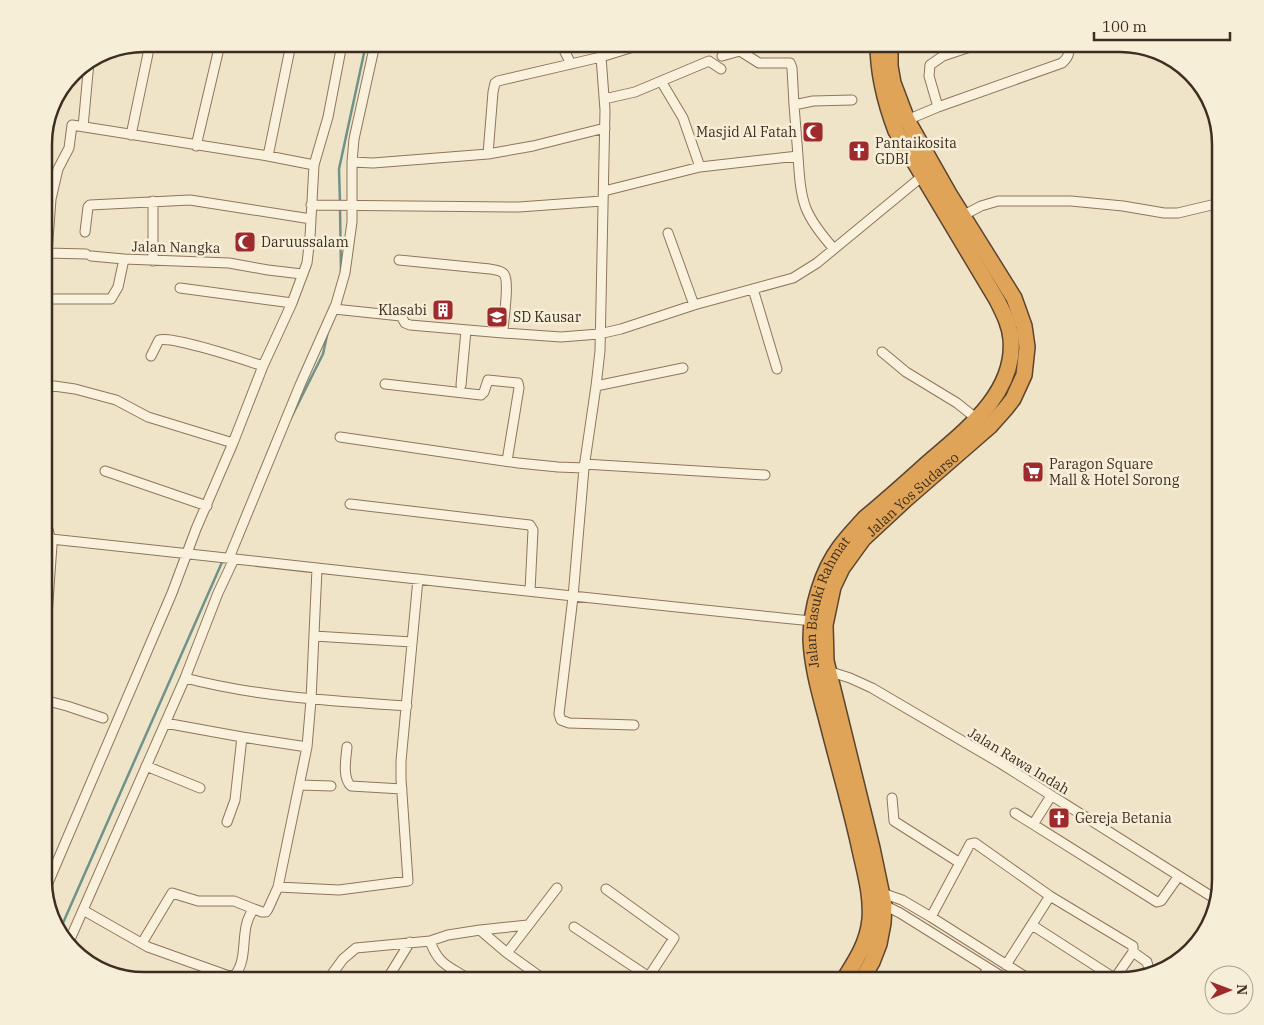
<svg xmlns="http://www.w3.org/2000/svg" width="1264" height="1025" font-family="'IBM Plex Serif',serif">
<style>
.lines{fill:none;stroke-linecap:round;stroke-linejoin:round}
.stream{stroke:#6f938a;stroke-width:2.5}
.street-casing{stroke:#8d765c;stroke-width:11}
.highway-casing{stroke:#5b4430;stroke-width:18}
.street{stroke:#faf1dc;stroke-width:9}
.highway{stroke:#e0a458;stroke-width:15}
.labels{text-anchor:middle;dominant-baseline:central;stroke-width:5;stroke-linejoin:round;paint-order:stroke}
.poi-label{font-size:14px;fill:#3d2e20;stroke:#f7eed8;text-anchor:start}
.street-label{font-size:14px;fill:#3d2e20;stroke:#f7eed8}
.rim{fill:none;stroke:#3d2e20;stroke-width:2.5}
</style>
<rect width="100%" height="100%" fill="#f0e4c8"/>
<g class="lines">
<path class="stream" d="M340,202L339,169L366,44
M340,207L341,272
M290,420L323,354L328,331
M59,932L223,560"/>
<g class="street-casing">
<path id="street" d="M561,44L571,64
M722,56L740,51L759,63H790L792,68L794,105
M601,57L605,110L600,351L596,386L584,468L573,597L559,714L561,720L569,723L634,725
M661,81L683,118L700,167
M604,99L635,92L709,61L721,69
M938,107L929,76L930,65L943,56L979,44
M907,120L938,107L1062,63C1069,57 1070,52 1068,44
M83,127L89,62
M131,135L150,44
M196,146L220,44
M488,154L493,92L495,83L498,81L601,57L630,48L633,44
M268,156L291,44
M798,156C801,203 803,214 834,249
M352,162L373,163L488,154L533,146L605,128
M314,165L328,117L342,44
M604,191L700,167L798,156L794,105L813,101L852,100
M153,201V261
M311,205L519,207L602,201
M962,216L981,206L998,201H1071L1123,206L1164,213H1178L1220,203
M85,232L88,207L90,205L190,200L311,219
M668,233L694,305
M47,253L86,254
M91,256L124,259
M399,260L490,269C494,270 501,270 504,274C510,282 503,322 503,333L561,337L599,334L621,329L694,305L793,278L817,263L925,174
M180,288L292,303
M753,289L777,369
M46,299H111L118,287L124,259L229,263L268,270L302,274
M334,309L401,316L405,323L410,325L503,333
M882,352L906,372L957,403L977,419
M151,356L159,340C172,336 245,360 263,366
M385,384L481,395L484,392L488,380L518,383L519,388L507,461
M47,385L75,389L116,400L148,417L233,443
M461,385L466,330
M596,386L683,368
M340,437L518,463L558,467L584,468
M584,464L765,475
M105,471L207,506
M350,504L530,525L533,530L530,591
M51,539C305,566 558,596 813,621
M229,558L300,385L336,304L345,273L352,222V162L354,139L375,44
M314,636L412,642
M44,658L52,545L46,522L47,253L51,199L58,169L69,148L72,125L268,156L314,165L310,237L307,263L292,303L263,366L233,443L196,529L172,593L45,890
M828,671L850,678L872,688L1000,763L1217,900
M185,678C258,697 332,701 407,706
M44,700L67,706L103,718
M165,723L242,737
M347,747C346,758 342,778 351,786L402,789
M146,766L200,788
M300,785L331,786
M892,798L894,821L960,863
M1015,813L1157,902L1161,901L1178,877
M227,822L235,800L242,737L307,747
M1034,823L1051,796
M278,887L339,890L408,881L401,779V761L418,579
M606,889L674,938L646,981
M882,893L902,900L931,917L1032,981
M884,905L900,913L1009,981
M83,910L148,947L229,976L235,975C250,956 238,928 254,909L262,912H266L268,909L278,887L307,747L311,700L317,569
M931,917L970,844L975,843L1050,896L1133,946V952L1115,978
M1032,925L1119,981
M574,927L649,977
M480,930L528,925
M430,941C439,967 451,966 471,981
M142,943L172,893L198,901H234L254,909
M68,944L185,678L218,593L234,559
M1133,952L1147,962L1150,974
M507,953L557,888
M1006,965L1050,896
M391,974L400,981
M327,981L343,959L356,948L430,941L448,935L480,930L507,953L546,981
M386,981L410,942
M980,981L988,968"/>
</g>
<g class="highway-casing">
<g id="highway">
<path id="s1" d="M843,981C855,962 868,943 870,919C872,894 864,869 859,845C850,804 838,764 828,724C821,697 812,668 811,639C811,608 822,571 840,547C848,536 857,527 865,518C887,500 908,481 929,462C965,431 1016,393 1011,339C1010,325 1003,312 997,300L896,131C885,102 878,75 878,44"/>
<path id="s2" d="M861,981L872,962L879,944L883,923L884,905L872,848L826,661L825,625L833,587L842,568L863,539L906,499L990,426L1006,408L1013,399L1024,375L1027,347L1024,326L1014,298L949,194L907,120L893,83L890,66V44"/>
</g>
</g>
<use href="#street" class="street"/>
<use href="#highway" class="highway"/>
</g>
<defs>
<g id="mosque-square" transform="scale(1.125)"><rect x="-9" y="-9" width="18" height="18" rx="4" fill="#9e2a2b" stroke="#f7eed8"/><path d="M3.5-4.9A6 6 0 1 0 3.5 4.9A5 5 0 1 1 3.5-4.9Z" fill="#fff"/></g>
<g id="church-square" transform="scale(1.125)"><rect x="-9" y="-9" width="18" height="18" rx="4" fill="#9e2a2b" stroke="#f7eed8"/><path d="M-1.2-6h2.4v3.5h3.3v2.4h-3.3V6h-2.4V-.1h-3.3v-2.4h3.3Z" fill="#fff"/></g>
<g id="building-square" transform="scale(1.125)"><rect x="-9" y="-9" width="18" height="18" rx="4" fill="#9e2a2b" stroke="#f7eed8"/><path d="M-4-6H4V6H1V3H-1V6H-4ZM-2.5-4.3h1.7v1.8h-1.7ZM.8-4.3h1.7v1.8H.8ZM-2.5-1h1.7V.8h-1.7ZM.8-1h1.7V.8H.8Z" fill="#fff"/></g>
<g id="school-square" transform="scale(1.125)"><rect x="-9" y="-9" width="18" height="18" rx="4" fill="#9e2a2b" stroke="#f7eed8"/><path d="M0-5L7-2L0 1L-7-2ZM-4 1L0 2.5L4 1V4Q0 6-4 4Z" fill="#fff"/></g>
<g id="supermarket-square" transform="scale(1.125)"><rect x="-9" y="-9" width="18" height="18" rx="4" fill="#9e2a2b" stroke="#f7eed8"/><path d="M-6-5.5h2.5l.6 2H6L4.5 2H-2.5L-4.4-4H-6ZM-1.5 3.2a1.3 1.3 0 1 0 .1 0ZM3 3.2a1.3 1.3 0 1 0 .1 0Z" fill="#fff"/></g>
</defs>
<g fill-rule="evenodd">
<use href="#mosque-square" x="813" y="132"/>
<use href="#church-square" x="859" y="151"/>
<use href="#mosque-square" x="245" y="242"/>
<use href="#building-square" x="443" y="310"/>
<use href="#school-square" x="497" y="317"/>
<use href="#supermarket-square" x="1033" y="472"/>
<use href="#church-square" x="1059" y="818"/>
</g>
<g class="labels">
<g class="poi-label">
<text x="797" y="132" text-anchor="end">Masjid Al Fatah</text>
<text x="875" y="143">Pantaikosita<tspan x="875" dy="16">GDBI</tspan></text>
<text x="261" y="242">Daruussalam</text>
<text x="427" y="310" text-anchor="end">Klasabi</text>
<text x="513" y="317">SD Kausar</text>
<text x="1049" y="464">Paragon Square<tspan x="1049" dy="16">Mall &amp; Hotel Sorong</tspan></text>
<text x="1075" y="818">Gereja Betania</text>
</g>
<g class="street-label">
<text transform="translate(176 247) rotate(1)">Jalan Nangka</text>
<text stroke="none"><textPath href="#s2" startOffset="530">Jalan Yos Sudarso</textPath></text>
<text stroke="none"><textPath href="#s1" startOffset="395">Jalan Basuki Rahmat</textPath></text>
<text transform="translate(1019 761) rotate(31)">Jalan Rawa Indah</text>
</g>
</g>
<path d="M0 0H1264V1025H0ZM144 52H1120A92 92 0 0 1 1212 144V880A92 92 0 0 1 1120 972H144A92 92 0 0 1 52 880V144A92 92 0 0 1 144 52Z" fill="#f7eed8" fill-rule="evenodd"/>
<path class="rim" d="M144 52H1120A92 92 0 0 1 1212 144V880A92 92 0 0 1 1120 972H144A92 92 0 0 1 52 880V144A92 92 0 0 1 144 52Z"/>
<g transform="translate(1229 990) rotate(89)"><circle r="24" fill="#f7eed8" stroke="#ada18e"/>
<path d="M0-4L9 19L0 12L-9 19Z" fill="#9e2a2b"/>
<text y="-8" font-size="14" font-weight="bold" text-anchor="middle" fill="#3d2e20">N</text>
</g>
<path d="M1094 32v8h136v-8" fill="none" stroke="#3d2e20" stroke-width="2.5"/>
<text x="1102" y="32" font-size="15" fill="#3d2e20" stroke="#f7eed8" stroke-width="4" paint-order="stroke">100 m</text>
</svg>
